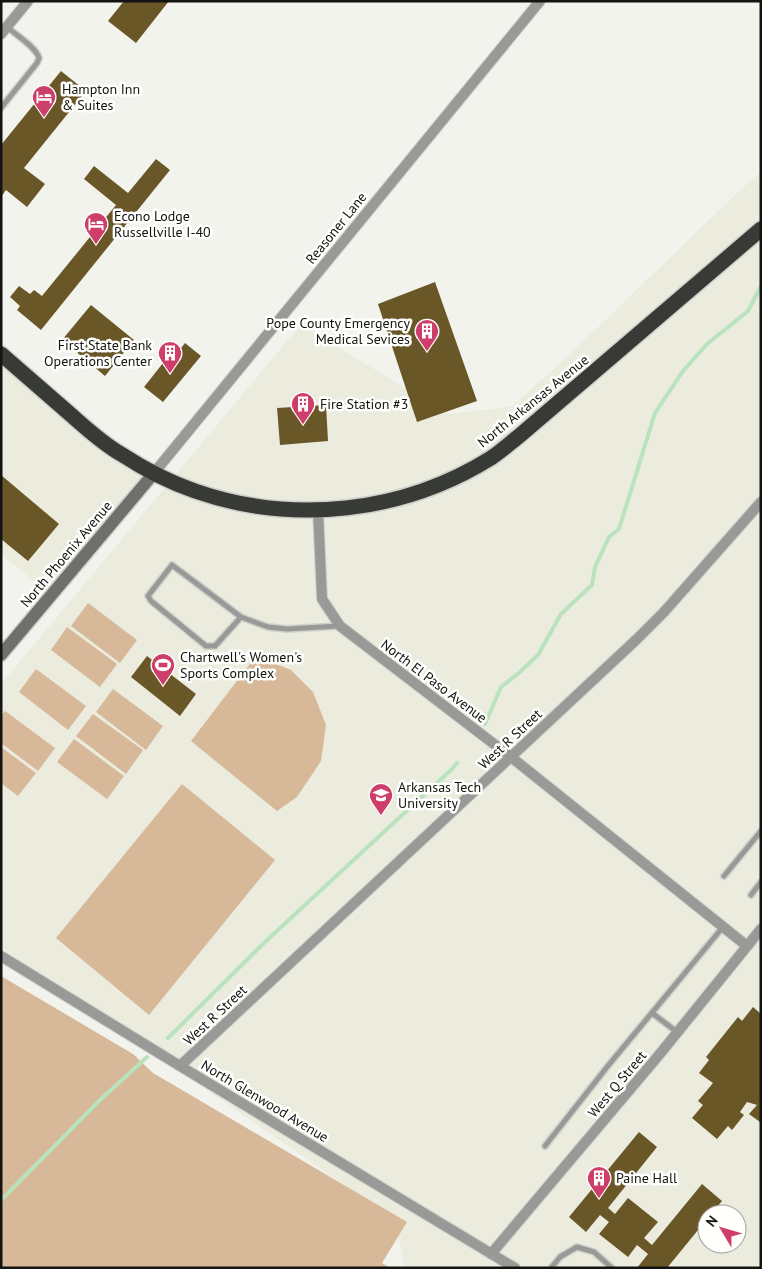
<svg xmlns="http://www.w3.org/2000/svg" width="762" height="1269" font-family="'PT Sans',sans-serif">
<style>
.built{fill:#ebebde;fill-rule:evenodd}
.green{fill:#d7b899}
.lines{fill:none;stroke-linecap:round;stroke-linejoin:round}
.stream{stroke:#b8e3bc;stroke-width:4}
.building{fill:#6a5727}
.lane-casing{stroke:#cfcfcb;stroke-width:8}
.street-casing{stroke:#cfcfcb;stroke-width:12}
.secondary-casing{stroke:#cfcfcb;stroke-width:15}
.highway-casing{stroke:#cfcfcb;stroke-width:18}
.lane{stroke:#999a98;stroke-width:5}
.street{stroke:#999a98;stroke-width:10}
.secondary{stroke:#6f706d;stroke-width:12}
.highway{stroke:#383a36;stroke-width:15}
.labels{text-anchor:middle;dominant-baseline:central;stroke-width:5;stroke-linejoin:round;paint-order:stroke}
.poi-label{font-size:14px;fill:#131311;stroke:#fffffe;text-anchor:start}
.street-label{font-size:14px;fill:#131311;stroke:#fffffe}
</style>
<rect width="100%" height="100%" fill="#f3f3ee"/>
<path class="built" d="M761,172V1268H405L395,1220L1,948V684L301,324L447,414L511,407L567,357L740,190ZM707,1214H737V1244H707Z
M1,354L154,473L51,595L1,554Z"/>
<path class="green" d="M88,603L137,640L120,663L71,626Z
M67,627L117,664L100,687L51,650Z
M256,656L291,670L313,692L326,725L321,761L297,797L277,811L191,741Z
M36,669L86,706L68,730L19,692Z
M113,689L163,726L146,750L96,712Z
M5,711L55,748L38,771L1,743V716Z
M93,714L143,750L126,774L76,736Z
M74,739L124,776L107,799L57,762Z
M1,747L36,773L18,796L1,783Z
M182,784L275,860L149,1015L56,938Z
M1,976L133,1054L153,1073L407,1222L382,1263L390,1268H1Z"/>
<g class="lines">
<path class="stream" d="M485,724L501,687L520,672L538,655L561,614L592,585L595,567L609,537L619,529L655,413L683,371L707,344L748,311L761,286
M168,1038L266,941L452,769L457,763
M1,1200L99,1101L147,1057"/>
</g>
<path class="building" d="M124,1H169L136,43L108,21Z
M61,71L86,91L24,168L45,184L27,207L6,190L1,197V145Z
M156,159L170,170L41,330L17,310L20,306L10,297L19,286L30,294L34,290L42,296L116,205L84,179L94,166L128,193Z
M435,282L477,401L417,422L378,304Z
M91,305L134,340L105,376L62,340Z
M185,343L201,356L163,402L144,387L167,358L171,361Z
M326,405L328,441L280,445L277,408Z
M1,475L59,524L28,561L1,539Z
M147,656L196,694L180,716L131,677Z
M753,1007L761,1014V1120L760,1122L749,1114L757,1105L747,1102L740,1112L744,1115L732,1130L728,1126L717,1139L692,1118L703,1105L698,1101L713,1083L699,1073L709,1060L706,1057L738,1017L742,1021Z
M639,1132L657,1147L608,1208L615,1214L628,1198L658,1222L644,1238L652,1245L702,1184L722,1201L711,1214H707V1219L667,1268H637L648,1254L637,1245L628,1257L599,1234L609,1222L600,1215L586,1232L569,1217Z"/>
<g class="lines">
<g class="lane-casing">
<path id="lane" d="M1,108L37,63L39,58C36,47 16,35 7,27
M241,617L215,646H206L151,601L148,596L172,565L241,617L268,627L287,629L339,626
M724,876L761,831
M751,895L761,882
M652,1013L677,1032
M545,1146L607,1067L723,927
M551,1268L560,1257L577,1247L594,1252L612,1268"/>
</g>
<g class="street-casing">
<path id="street" d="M1,34L28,1
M154,473L540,1
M318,510L322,599L340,626L511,757L747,946
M1,956L180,1066L515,1268
M180,1066L637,639L664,612L761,502
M491,1254L659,1055L761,929"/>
</g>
<g class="secondary-casing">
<path id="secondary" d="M1,655L154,473"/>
</g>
<g class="highway-casing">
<path id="highway" d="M1,354C24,374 47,394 70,414C86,428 102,443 121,454C144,469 169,482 195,491C293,525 403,513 491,458C500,452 509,444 518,437L761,229"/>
</g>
<use href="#lane" class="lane"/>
<use href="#street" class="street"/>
<use href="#secondary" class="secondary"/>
<use href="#highway" class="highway"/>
</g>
<defs>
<g id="hotel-pin" transform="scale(1.25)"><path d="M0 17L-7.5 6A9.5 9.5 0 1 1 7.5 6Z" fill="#cd3f6a" stroke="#fffffe"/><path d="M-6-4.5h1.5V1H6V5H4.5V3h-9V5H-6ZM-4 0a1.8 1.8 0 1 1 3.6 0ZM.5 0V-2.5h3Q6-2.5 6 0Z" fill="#fff"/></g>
<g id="building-pin" transform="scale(1.25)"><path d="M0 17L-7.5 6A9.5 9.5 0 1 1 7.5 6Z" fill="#cd3f6a" stroke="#fffffe"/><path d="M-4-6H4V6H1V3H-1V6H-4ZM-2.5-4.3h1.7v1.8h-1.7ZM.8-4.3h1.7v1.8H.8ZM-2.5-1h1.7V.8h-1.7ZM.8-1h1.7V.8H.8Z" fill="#fff"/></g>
<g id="stadium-pin" transform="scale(1.25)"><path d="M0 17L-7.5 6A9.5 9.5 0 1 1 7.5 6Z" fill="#cd3f6a" stroke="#fffffe"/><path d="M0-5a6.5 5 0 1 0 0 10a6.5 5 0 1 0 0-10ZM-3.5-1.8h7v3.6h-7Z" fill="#fff"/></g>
<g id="university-pin" transform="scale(1.25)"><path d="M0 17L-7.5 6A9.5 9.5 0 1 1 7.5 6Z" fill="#cd3f6a" stroke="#fffffe"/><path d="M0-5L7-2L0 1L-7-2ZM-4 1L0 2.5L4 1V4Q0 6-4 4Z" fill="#fff"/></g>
</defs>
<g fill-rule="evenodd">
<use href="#hotel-pin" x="44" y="97"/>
<use href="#hotel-pin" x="96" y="224"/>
<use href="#building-pin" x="427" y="331"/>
<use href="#building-pin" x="170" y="353"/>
<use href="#building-pin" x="303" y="404"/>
<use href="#stadium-pin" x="163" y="665"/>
<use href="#university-pin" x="381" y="795"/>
<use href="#building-pin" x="599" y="1178"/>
</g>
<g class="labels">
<g class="poi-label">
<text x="62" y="89">Hampton Inn<tspan x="62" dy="16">&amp; Suites</tspan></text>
<text x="114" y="216">Econo Lodge<tspan x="114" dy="16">Russellville I-40</tspan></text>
<text x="410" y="323" text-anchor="end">Pope County Emergency<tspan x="410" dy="16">Medical Sevices</tspan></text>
<text x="152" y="345" text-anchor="end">First State Bank<tspan x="152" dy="16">Operations Center</tspan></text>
<text x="320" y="404">Fire Station #3</text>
<text x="180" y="657">Chartwell's Women's<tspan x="180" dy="16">Sports Complex</tspan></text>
<text x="398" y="787">Arkansas Tech<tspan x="398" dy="16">University</tspan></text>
<text x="616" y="1178">Paine Hall</text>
</g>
<g class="street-label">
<text transform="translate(336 228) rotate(-51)">Reasoner Lane</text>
<text transform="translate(533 401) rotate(-39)">North Arkansas Avenue</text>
<text transform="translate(66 554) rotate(-50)">North Phoenix Avenue</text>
<text transform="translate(434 681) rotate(37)">North El Paso Avenue</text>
<text transform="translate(510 739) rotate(-43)">West R Street</text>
<text transform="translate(215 1015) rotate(-43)">West R Street</text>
<text transform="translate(617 1084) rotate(-50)">West Q Street</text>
<text transform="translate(265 1101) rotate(31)">North Glenwood Avenue</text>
</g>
</g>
<rect width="762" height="1269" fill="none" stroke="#131311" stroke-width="5"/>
<g transform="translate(722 1229) rotate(308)"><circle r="24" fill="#fffffe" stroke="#a1a19f"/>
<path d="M0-4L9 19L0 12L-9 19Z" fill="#cd3f6a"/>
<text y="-8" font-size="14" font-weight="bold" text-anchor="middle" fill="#131311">N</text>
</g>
</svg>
